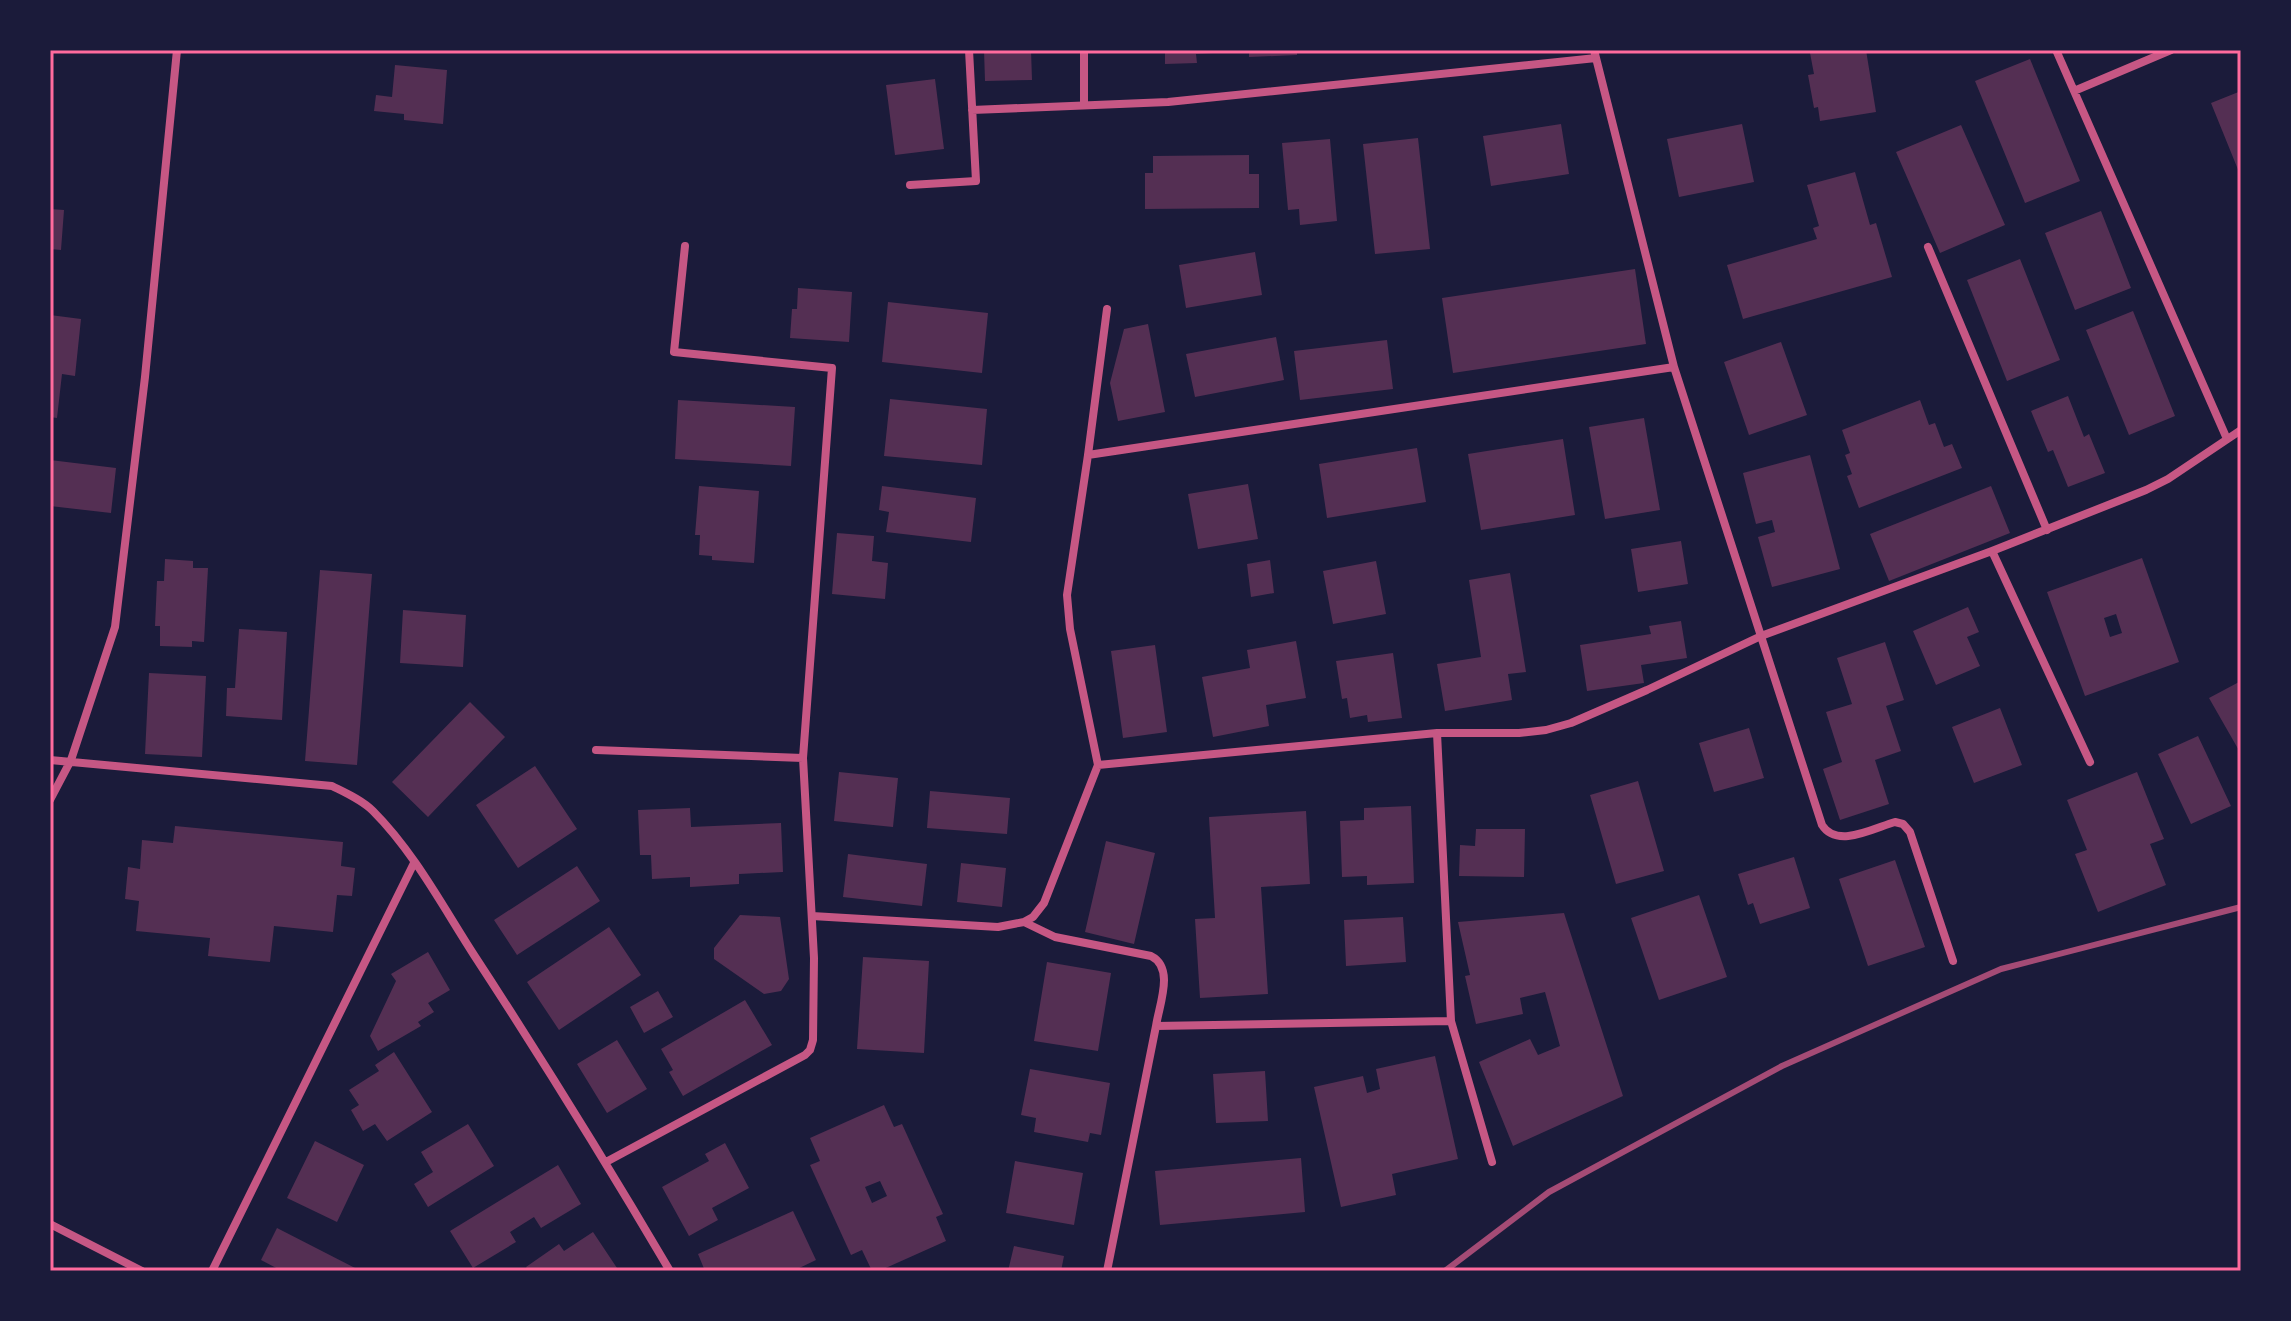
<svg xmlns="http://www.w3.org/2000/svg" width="2291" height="1321" font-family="Rubik,sans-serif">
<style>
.building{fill:#542f53;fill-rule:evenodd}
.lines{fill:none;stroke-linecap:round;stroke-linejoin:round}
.minor{stroke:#c65784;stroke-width:8}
.rail{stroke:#a44b75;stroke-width:6}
.neatline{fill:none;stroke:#ff6b9d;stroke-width:3}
</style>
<rect width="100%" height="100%" fill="#1b1b3a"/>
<path class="building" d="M984,50H1031L1032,80L985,81Z
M1165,50H1213V53L1196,54L1197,63L1165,64Z
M1249,50H1297V55L1249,57Z
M1826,50H1866L1876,112L1820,121L1818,107L1814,108L1808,75L1814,74L1810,53Z
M2030,59L2080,181L2025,203L1975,81Z
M395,65L447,70L443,124L404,120V114L374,111L376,95L392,97Z
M935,79L944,149L895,155L886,85Z
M2241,91V177L2211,103Z
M1561,124L1569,174L1491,186L1483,136Z
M1742,124L1754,182L1679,197L1667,139Z
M1961,125L2005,225L1940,253L1896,152Z
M1418,138L1430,249L1375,254L1363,144Z
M1330,139L1337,221L1300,225L1299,209L1288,210L1282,143Z
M1249,155V174H1259V208L1145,209V173H1153V156Z
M1855,172L1870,225L1876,223L1892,277L1743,319L1727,265L1817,239L1813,228L1819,226L1807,185Z
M50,209L64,210L61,250L50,249Z
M2101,211L2131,288L2075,310L2045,233Z
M1255,252L1262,295L1186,308L1179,265Z
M2020,259L2060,360L2007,381L1967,280Z
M1635,269L1646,344L1453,373L1442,298Z
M798,288L852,292L849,342L790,338L792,309H797Z
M888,302L988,313L982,373L882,362Z
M2133,311L2175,416L2129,435L2086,330Z
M50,315L81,319L75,376L62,374L57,418L50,417Z
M1148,324L1165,412L1118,421L1110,383L1124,329Z
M1276,337L1284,380L1195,397L1186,354Z
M1387,340L1393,389L1300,400L1294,351Z
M1781,342L1807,415L1749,435L1724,362Z
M2068,396L2084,437L2089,434L2105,473L2068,487L2053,450L2048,452L2031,411Z
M890,399L987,409L982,465L884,456Z
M678,400L795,407L791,466L675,459Z
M1920,400L1929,425L1935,423L1944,447L1952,444L1962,468L1859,508L1847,476L1852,474L1845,455L1850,453L1842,430Z
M1644,418L1660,510L1605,519L1589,427Z
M1563,439L1575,515L1481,530L1468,454Z
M1417,448L1426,502L1327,518L1319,464Z
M1810,455L1840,569L1772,587L1758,537L1775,532L1772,520L1756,524L1743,473Z
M50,460L116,468L111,513L50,506Z
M1248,484L1258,539L1198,549L1188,494Z
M699,486L759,491L754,563L712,560V556L699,555L700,535H695Z
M882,486L976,498L971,542L886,532L889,512L879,510Z
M1991,486L2010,533L1889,581L1870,534Z
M837,533L874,536L872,561L888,563L885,599L832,594Z
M1681,541L1688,584L1638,592L1631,549Z
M2142,558L2179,662L2085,696L2047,592ZM2116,614L2122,633L2110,637L2104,618Z
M165,559L193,561V568H208L204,642L192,641V647L160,646V626H155L157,581H164Z
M1270,560L1274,593L1251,597L1247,564Z
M1376,561L1386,614L1333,624L1323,571Z
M320,570L372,574L357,765L305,761Z
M1510,573L1526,672L1508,674L1512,700L1445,711L1437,664L1481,657L1469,580Z
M1968,607L1979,632L1967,637L1980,666L1936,685L1913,631Z
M403,610L466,615L463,667L400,663Z
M1681,621L1687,658L1641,665L1644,683L1587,691L1580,645L1651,634L1649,626Z
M239,629L287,632L282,720L226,716L227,688H235Z
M1296,641L1306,698L1266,705L1269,726L1213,737L1202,677L1250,668L1247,650Z
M1885,642L1904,700L1886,706L1901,751L1875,760L1889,804L1840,820L1823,769L1842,762L1826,712L1852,704L1837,658Z
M1155,645L1167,732L1123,738L1111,651Z
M1393,653L1402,718L1368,722L1367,715L1350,718L1347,698L1342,699L1336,661Z
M149,673L206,676L202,757L145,754Z
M2239,682L2241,686V754L2209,698Z
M470,702L505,737L428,817L392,782Z
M2000,708L2022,765L1974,783L1952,727Z
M1749,728L1764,778L1714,792L1699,743Z
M2198,736L2231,806L2191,824L2158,754Z
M535,766L577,829L518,868L476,805Z
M839,772L898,778L893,827L834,821Z
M2137,772L2164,839L2150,844L2166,885L2098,912L2075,854L2087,850L2067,800Z
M1638,781L1664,871L1616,884L1590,795Z
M930,791L1010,798L1007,834L927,828Z
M1411,806L1414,883L1367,885V876L1342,877L1340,821L1364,820V808Z
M690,808L691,827L781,823L783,872L739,874V884L690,887V877L652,879L651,855H640L638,810Z
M1306,811L1310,884L1261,887L1268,994L1200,998L1195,919L1215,918L1209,817Z
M175,826L343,842L341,866L355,868L352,896L337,895L333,932L274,926L270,962L208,956L210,938L136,931L139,901L125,899L128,867L140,869L142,840L173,843Z
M1476,829H1525L1524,877L1459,876L1460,845L1475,846Z
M1106,841L1155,853L1134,944L1085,932Z
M848,854L927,864L922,906L843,897Z
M1794,857L1810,908L1760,924L1753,903L1748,905L1738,874Z
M1895,860L1925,947L1868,966L1839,879Z
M961,863L1006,868L1002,907L957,902Z
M577,866L600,901L517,955L494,920Z
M1699,895L1727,977L1659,1000L1631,918Z
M1564,913L1623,1096L1513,1146L1479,1062L1530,1039L1538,1055L1560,1046L1545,992L1520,998L1523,1014L1476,1024L1465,976L1470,975L1458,922Z
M740,915L780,917L789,979L781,991L764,994L714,959V948Z
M1403,917L1406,962L1346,966L1344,920Z
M609,927L641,975L559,1030L527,982Z
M428,952L450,990L428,1003L434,1012L418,1022L421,1026L378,1051L370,1036L396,981L391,974Z
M863,957L929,961L924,1053L857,1049Z
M1047,962L1111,973L1098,1051L1034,1041Z
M658,991L673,1017L644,1033L630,1007Z
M745,1000L772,1045L683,1096L669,1072L673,1070L661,1049Z
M617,1040L647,1089L607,1113L577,1064Z
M394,1052L432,1112L387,1141L375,1124L363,1131L351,1110L359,1105L349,1090L379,1071L375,1065Z
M1435,1056L1458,1159L1392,1174L1396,1195L1341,1207L1314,1087L1363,1076L1367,1093L1380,1089L1376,1069Z
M1030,1069L1110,1083L1101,1135L1090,1133L1088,1142L1034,1132L1036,1118L1021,1115Z
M1265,1071L1268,1121L1216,1123L1213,1074Z
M884,1105L894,1127L902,1124L943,1214L936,1217L946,1241L879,1271H872L862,1250L851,1255L810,1165L820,1161L810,1138ZM880,1181L887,1196L872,1203L865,1187Z
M468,1124L494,1166L428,1207L414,1184L433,1172L421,1152Z
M315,1141L364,1165L337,1222L287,1198Z
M725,1143L749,1188L712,1208L718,1220L689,1236L662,1187L709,1161L705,1154Z
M1301,1158L1305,1212L1160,1225L1155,1171Z
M1015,1161L1083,1173L1074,1225L1006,1213Z
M558,1165L581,1204L541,1228L534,1217L510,1232L516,1242L473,1268L450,1231Z
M793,1211L816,1260L793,1271H705L698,1254Z
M277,1228L357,1269L356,1271H282L261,1260Z
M593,1232L619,1271H529L526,1267L559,1244L564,1251Z
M1014,1246L1064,1256L1061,1271H1008Z"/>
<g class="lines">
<path class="minor" d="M1594,50L1674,367L1822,825C1837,849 1874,828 1895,822L1903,824L1910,832L1953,961
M2056,50L2227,439
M2074,91L2171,50
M1084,104V50
M972,110L1168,102L1596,58
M910,185L976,181L969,50
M1928,247L2047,530
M1088,455L1674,367
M1992,551L2090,762
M596,750L803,758
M50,760L332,786C346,793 362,800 373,811C414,852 443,907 474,955C542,1059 607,1164 670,1271
M1098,765L1437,733H1519L1546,730L1571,723L1647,690L1761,636L1992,551L2146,490L2168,479L2241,430
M1098,765L1070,629L1067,595L1088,455L1107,309
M50,800L71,760L115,627L145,377L177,50
M812,916L998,927L1024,922L1055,937L1151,956C1175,968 1159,1005 1156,1026L1451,1021L1437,733
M1024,922L1033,917L1044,903L1098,765
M1451,1021L1492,1162
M606,1162L805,1055L810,1050L813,1040L814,958L803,758L832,368L674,352L685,246
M50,1224L142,1271
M212,1271L414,863
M1107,1271L1156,1026"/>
<path class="rail" d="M1445,1271L1549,1192L1782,1066L2001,969L2241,907"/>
</g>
<rect width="2291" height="1321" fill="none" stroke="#1b1b3a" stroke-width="104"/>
<rect x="52" y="52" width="2187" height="1217" class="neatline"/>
</svg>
